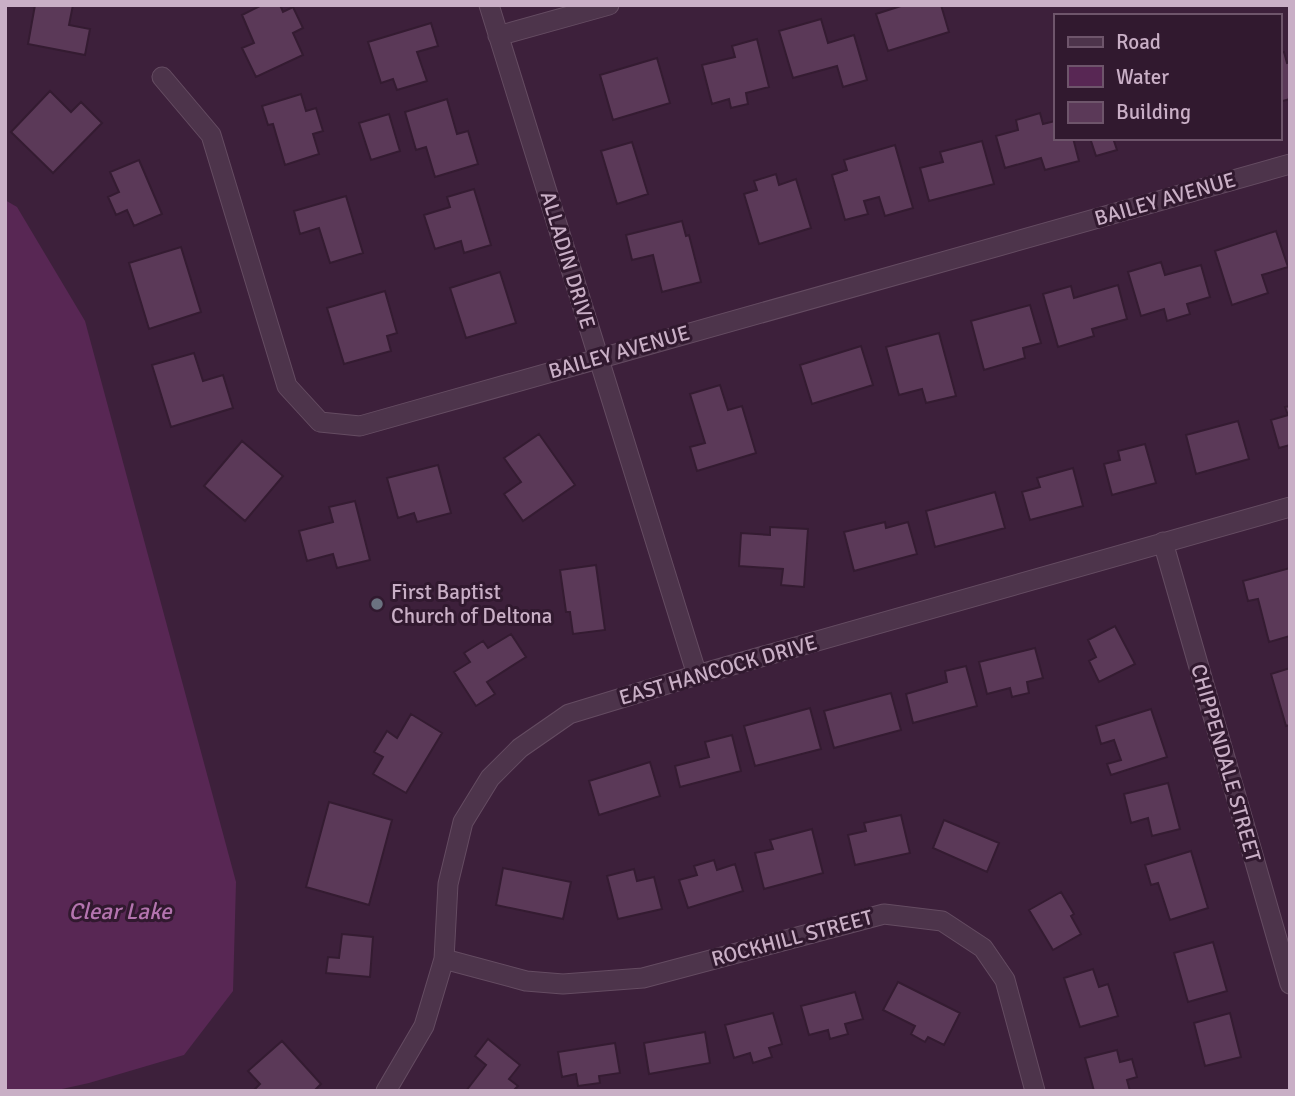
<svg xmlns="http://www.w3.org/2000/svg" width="1295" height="1096" font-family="Signika,sans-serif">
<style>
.water{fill:#582754}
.building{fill:#5b3958;stroke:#341b31;stroke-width:2}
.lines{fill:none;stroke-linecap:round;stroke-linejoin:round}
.minor-casing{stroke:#654c62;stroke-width:21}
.minor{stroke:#4d344b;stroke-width:19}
.worship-dot{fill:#6b7280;stroke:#31192f;stroke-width:2.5}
.labels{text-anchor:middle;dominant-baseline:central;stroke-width:6;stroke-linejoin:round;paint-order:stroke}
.street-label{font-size:21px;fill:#c9afc6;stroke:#31192f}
.poi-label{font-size:21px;fill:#c9afc6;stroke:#31192f;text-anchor:start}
.water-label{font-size:23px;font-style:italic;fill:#b474af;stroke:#31192f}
</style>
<rect width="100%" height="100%" fill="#3d203b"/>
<path class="water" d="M5,200L17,207L85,321L236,882L233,991L184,1055L89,1083L53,1091H5Z"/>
<path class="building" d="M35,5H73L69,25L90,29L85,55L28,44Z
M262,5H280L283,12L293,7L303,28L293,33L303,55L256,77L242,48L254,43L242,15Z
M904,5H941L949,32L888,51L876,14Z
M821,19L828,43L854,35L867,80L843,87L837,66L793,78L779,31Z
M431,23L438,46L417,52L427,81L397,90L393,79L381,83L368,42Z
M757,39L769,87L746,93L748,104L731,108L729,99L712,104L702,65L735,57L732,46Z
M1284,52L1287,63L1290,62V99L1279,102V53Z
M657,58L670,103L613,120L600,75Z
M50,91L71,112L81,102L102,123L53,173L11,132Z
M301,94L306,111L316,108L323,131L313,134L319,154L285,165L273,124L268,125L262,106Z
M447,99L457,134L468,131L478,164L435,177L426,147L416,150L405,112Z
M1040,113L1043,124L1055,121V138H1073L1079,161L1045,170L1041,158L1005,168L996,136L1018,130L1016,120Z
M389,114L400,151L371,160L359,123Z
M1090,138H1113L1117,150L1096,156Z
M982,141L994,184L929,201L920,168L943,162L940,152Z
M632,142L648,194L617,204L601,151Z
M895,145L913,208L885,216L879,197L864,201L868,214L845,220L832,175L847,170L844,160Z
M139,160L162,214L134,226L127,210L116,215L108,197L119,192L110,172Z
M776,174L779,185L796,179L811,228L759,244L744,194L757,190L754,181Z
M474,189L491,245L464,253L461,241L435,249L424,215L450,207L447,197Z
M346,196L363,253L330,263L319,228L300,234L294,211Z
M682,221L686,236L689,235L701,282L662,292L653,255L632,260L626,235Z
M1276,231L1288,267L1262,275L1268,293L1232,305L1215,251Z
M181,247L201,312L149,329L129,263Z
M1161,262L1165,275L1201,265L1210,297L1187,304L1190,314L1167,321L1164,309L1141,316L1128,272Z
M500,272L516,323L466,338L450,288Z
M1118,285L1127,319L1092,329L1094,336L1058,347L1043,294L1071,286L1074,298Z
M385,291L397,333L387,336L391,351L344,364L327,308Z
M1030,305L1041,343L1023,348L1025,358L984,370L971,321Z
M939,333L956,396L926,403L922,389L899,395L886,347Z
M861,346L873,385L812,404L800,365Z
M194,353L203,381L223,375L233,408L171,427L152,365Z
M720,385L728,410L742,406L756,453L697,471L690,447L705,443L690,394Z
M1290,406V445L1279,448L1271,420L1288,415L1285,407Z
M1238,421L1249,459L1196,474L1186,435Z
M539,434L575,485L523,521L504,494L521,482L504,458Z
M242,441L283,476L245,521L204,486Z
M1145,444L1156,483L1112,495L1104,464L1120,460L1118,451Z
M438,465L451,513L417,522L414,513L398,518L387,478Z
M1073,468L1083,506L1030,520L1022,492L1040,487L1037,478Z
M995,492L1005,528L935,547L926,511Z
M355,501L370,560L337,568L333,554L307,561L299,531L333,522L329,507Z
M885,522L886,528L908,522L917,554L854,571L844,532Z
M770,527L808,529L804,587L781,585L783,569L739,566L741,533L770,535Z
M596,565L605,630L573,634L570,612H566L560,570Z
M1290,568V636L1269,642L1258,599L1248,601L1243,581Z
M1115,626L1135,664L1099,682L1089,661L1096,657L1088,640Z
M511,634L526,657L487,682L495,694L476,706L454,672L470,662L464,653L483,641L488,648Z
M1035,648L1043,678L1027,682L1029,693L1012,697L1010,688L987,694L979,662Z
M966,666L977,706L913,723L906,694L947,682L945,671Z
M1290,668V725L1286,726L1271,674Z
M891,693L901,730L834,748L824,711Z
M810,708L821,749L755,766L744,726Z
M1151,709L1167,757L1111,775L1107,764L1121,760L1114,740L1101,744L1096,726Z
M411,714L442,733L406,793L373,774L383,757L374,752L387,731L397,738Z
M732,735L741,771L680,787L675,766L709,757L705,742Z
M650,762L660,796L599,815L589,781Z
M1168,783L1180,829L1152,836L1148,818L1131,823L1124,794Z
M329,802L392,820L369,905L306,887Z
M901,815L910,853L855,865L848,835L866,831L864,823Z
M944,820L999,843L987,872L933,848Z
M812,829L823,873L764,889L755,853L773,849L770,840Z
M1191,851L1208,908L1170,920L1158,883L1151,885L1145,865Z
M714,860L717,870L735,864L743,891L688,908L679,880L697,875L694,866Z
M503,868L571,882L563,919L496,905Z
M634,869L637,881L654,877L662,909L618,919L607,876Z
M1061,892L1074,914L1071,916L1081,934L1053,950L1029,910Z
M342,934L373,937L370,977L326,973L328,957L339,958Z
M1213,942L1227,991L1188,1002L1174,953Z
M1093,969L1099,987L1108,984L1118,1016L1080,1027L1064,978Z
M898,982L960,1013L944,1045L928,1037L925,1042L911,1034L915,1026L883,1010Z
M855,992L863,1019L845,1024L848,1034L830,1039L828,1030L809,1035L801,1006Z
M773,1013L782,1044L769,1048L772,1057L753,1063L750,1053L734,1058L725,1025Z
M1230,1013L1241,1057L1205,1066L1194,1023Z
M705,1032L710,1063L649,1074L644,1043Z
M488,1039L520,1065L509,1079L518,1086L513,1091H466L486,1065L475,1056Z
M282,1041L321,1084L314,1091H253L260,1084L248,1071Z
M615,1043L620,1073L599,1076L600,1083L578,1086L576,1074L562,1077L558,1052Z
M1117,1050L1120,1062L1132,1059L1137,1077L1127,1080L1130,1091H1094L1085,1058Z"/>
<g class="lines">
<g class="minor-casing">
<path id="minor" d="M489,5L697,675
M498,36L609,5
M162,77L211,135L287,386L320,422L360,426L1290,164
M1163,542L1290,984
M444,959L526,981L563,984L643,978L884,914L942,921L983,948L1005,980L1035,1091
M386,1091L424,1026L444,959L448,884L463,822L490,778L520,748L569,714L697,675L1290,507"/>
</g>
<use href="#minor" class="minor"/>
</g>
<circle class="worship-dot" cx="377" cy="604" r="7"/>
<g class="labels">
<g class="street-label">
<text transform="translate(1165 199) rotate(-16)">BAILEY AVENUE</text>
<text transform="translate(568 260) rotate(73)">ALLADIN DRIVE</text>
<text transform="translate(619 352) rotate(-16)">BAILEY AVENUE</text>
<text transform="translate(718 670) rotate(-16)">EAST HANCOCK DRIVE</text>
<text transform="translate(1226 763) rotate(74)">CHIPPENDALE STREET</text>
<text transform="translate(792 938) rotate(-15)">ROCKHILL STREET</text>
</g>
<g class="poi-label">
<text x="391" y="592">First Baptist<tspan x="391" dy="24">Church of Deltona</tspan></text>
</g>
<g class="water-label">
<text x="120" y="911">Clear Lake</text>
</g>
</g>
<rect width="1295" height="1096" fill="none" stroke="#c9afc6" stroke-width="14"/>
<rect x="1054" y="14" width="228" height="126" fill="#31192f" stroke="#6e556b" stroke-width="2"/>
<rect x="1068" y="37" width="35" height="10" fill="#4d344b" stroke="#6e556b" stroke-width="2"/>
<text x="1116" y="49" font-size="21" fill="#c9afc6">Road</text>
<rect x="1068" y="66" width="35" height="21" fill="#582754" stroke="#6e556b" stroke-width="2"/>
<text x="1116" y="84" font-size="21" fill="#c9afc6">Water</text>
<rect x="1068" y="102" width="35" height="21" fill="#5b3958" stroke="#6e556b" stroke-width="2"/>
<text x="1116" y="119" font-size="21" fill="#c9afc6">Building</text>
</svg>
